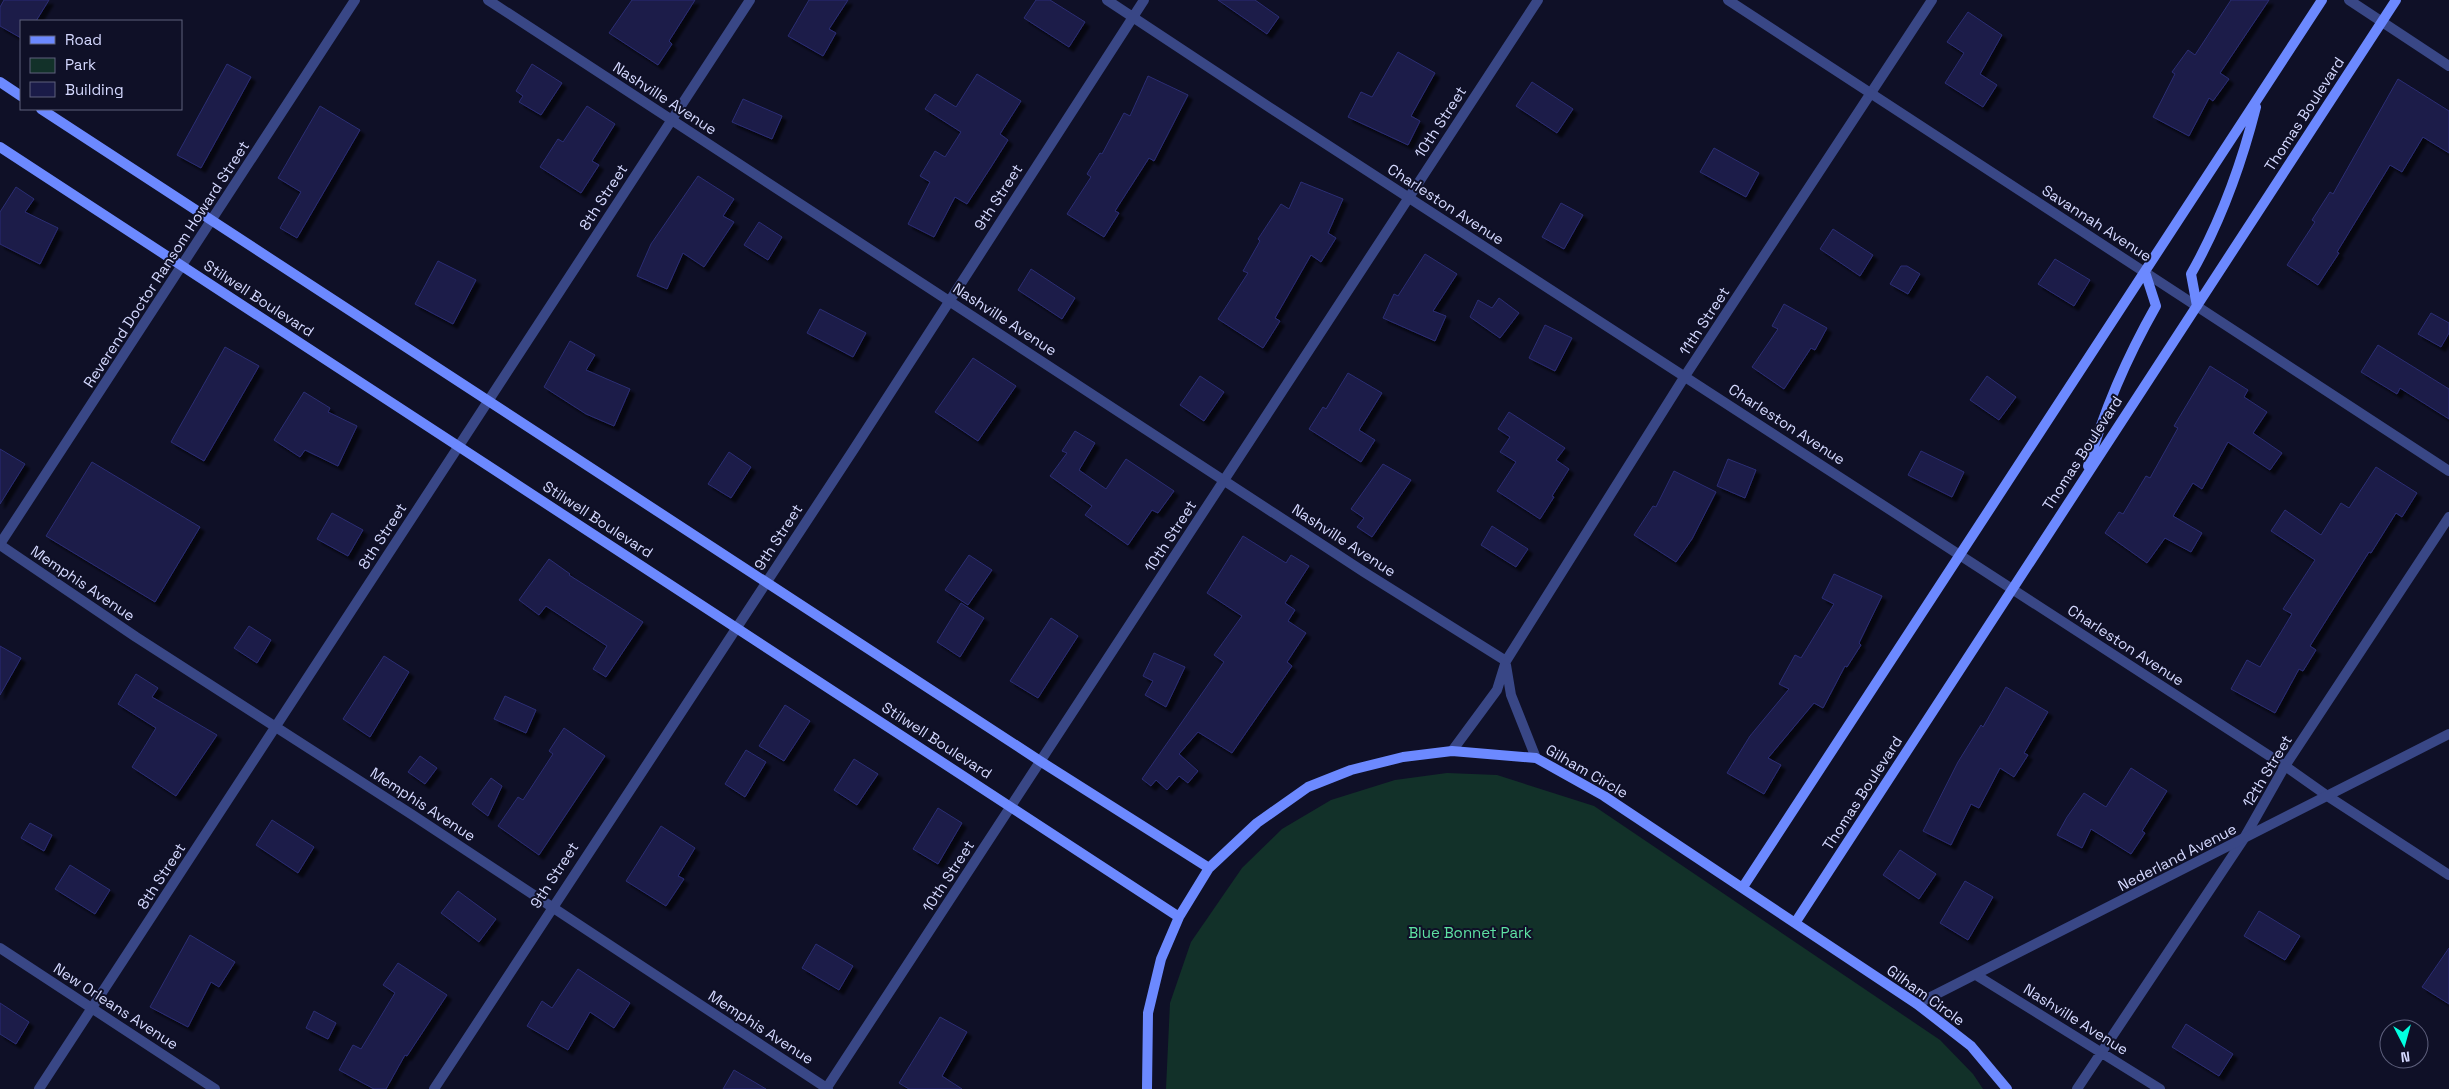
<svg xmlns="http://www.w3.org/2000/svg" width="2449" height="1089" font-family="'Space Grotesk',sans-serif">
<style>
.green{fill:#123129}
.building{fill:#1a1b48;stroke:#2c2e74;filter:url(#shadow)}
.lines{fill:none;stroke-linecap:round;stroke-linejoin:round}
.minor{stroke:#394786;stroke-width:10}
.tertiary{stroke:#394786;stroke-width:10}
.secondary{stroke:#6c89ff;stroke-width:10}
.labels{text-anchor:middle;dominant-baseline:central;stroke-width:4;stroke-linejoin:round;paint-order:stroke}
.street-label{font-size:15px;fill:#d5d9ff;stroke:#0f1027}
.park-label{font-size:15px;fill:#5ee2a3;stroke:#0f1027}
</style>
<defs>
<filter id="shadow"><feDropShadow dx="4.5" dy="4.5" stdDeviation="1" flood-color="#0009"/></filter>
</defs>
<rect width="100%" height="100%" fill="#0f1027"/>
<path class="green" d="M1447,773L1497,775L1594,806L1940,1040L1973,1074L1983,1089H1166L1170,1003L1191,942L1242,868L1282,829L1331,800L1395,780Z"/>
<path class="building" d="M4,0H49L36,21H21V38L0,26V7Z
M632,0H695L669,41L672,44L658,65L609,33Z
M809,0H848L829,29L836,33L823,56L788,36Z
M1036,0H1050L1085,22L1069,47L1024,18Z
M1218,0H1255L1279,17L1267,34Z
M2231,0H2269L2220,73L2229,79L2213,101L2209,98L2189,136L2153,117L2175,74L2172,72L2188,50L2195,55Z
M1968,12L2002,35L1980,74L1997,85L1983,107L1945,83L1964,53L1947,42Z
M1398,52L1435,73L1411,116L1420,121L1408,145L1348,117L1361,92L1372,97Z
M227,64L251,77L201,168L177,155Z
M532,64L562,83L541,115L519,102L523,96L516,91Z
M977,74L1021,101L1000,134L1008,140L991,167L967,204L955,197L934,237L908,224L930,182L920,176L935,151L945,157L961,132L925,109L935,94L956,107Z
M1148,76L1188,95L1154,161L1149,158L1115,211L1119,213L1104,237L1067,214L1091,177L1087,174L1100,153L1102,154L1124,113L1130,116Z
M2398,79L2449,111V153L2423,137L2402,172L2390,165L2337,252L2339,253L2318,285L2287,265L2315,222L2312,220L2330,192L2333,194Z
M1532,82L1573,109L1557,133L1516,106Z
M743,99L782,116L772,139L732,122Z
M320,106L360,130L297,238L280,228L301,192L278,178Z
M587,106L615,124L592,161L599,165L581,193L540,167L558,139L563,142Z
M1714,148L1759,173L1746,197L1700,172Z
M698,176L734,199L723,216L734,222L704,267L683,253L667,289L637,276L651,244Z
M1301,182L1343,199L1328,233L1336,238L1321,262L1311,255L1275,318L1280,321L1263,348L1218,319L1248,273L1243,271L1260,241L1258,239L1281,204L1289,209Z
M16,187L34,199L25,212L58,228L40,264L0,244V212Z
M1561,203L1583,215L1564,249L1542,237Z
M759,222L782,237L768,260L744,245Z
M1833,229L1873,255L1860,276L1820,249Z
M1425,254L1457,274L1433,311L1446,316L1435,341L1383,318L1394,294L1398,296Z
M2055,259L2090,280L2074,306L2038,284Z
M438,261L476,280L453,324L415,304Z
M1901,266H1907L1920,274L1908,294L1890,284Z
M1031,269L1075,298L1062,319L1018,290Z
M1499,298L1519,313L1500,338L1470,317L1478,300L1492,308Z
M1784,304L1827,328L1815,350L1811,348L1784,389L1752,367L1778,329L1772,326Z
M820,309L866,333L853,357L807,333Z
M2431,313L2449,323V333L2441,347L2418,334Z
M1545,325L1572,338L1555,371L1529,358Z
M570,341L595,355L586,370L630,389L614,426L586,414L544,387Z
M2378,345L2449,389V419L2400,388L2397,394L2361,372Z
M225,347L259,366L204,461L171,442Z
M973,358L1016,386L978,441L935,412Z
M2210,366L2248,390L2244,397L2267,412L2253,433L2282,453L2270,470L2228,442L2202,489L2193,483L2173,516L2202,533L2191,552L2165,538L2147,563L2105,533L2119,512L2123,514L2146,476L2150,478L2178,428L2174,426Z
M1348,373L1382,393L1359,430L1375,440L1361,462L1309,429L1323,407L1326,409Z
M1200,376L1224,392L1204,421L1180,405Z
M1987,376L2016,397L1999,420L1970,400Z
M304,392L330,408L328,412L357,426L338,466L305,450L300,457L274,440Z
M1509,412L1565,448L1556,460L1569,469L1552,496L1554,497L1540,519L1497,491L1516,462L1500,452L1510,437L1498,429Z
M1075,431L1095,443L1079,470L1106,489L1126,459L1174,491L1158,513L1152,510L1128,545L1085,515L1092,506L1050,476L1067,453L1062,451Z
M0,449L25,464L0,504Z
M1921,451L1964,472L1952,497L1908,475Z
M729,452L751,467L731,498L708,484Z
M1728,459L1756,470L1745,498L1717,486Z
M92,462L200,527L155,602L46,536Z
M1383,464L1411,480L1372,537L1357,527L1364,518L1351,509Z
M2376,467L2417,493L2402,517L2396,513L2371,553L2369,552L2310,646L2316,650L2303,671L2299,669L2275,713L2231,689L2247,660L2260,667L2292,614L2283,609L2315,560L2271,531L2285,510L2321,535L2341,503L2349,508Z
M1674,471L1716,492L1692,539L1676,562L1634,535L1653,506L1656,507Z
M332,513L363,530L348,556L317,539Z
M1492,526L1528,549L1516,567L1481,545Z
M1243,536L1286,563L1291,555L1309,566L1285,603L1295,610L1288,621L1306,633L1287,662L1292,666L1232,753L1198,732L1179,754L1198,771L1188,783L1179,776L1167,790L1156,780L1151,786L1142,779L1224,662L1214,655L1242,616L1207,593Z
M969,555L992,570L968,605L945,590Z
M549,559L570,574L569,575L643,622L606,677L593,669L607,646L546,606L539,615L519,600Z
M1834,574L1882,596L1859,643L1861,645L1847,667L1845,666L1823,708L1814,703L1768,758L1781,765L1764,794L1727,773L1750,736L1789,689L1779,684L1795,655L1801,658L1834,604L1822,598Z
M961,603L984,618L960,657L937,642Z
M1051,618L1078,636L1038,698L1010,681Z
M249,626L271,640L257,663L234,648Z
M0,646L21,658L0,695Z
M1154,653L1185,667L1166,707L1145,695L1153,681L1143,676Z
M384,656L409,672L370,737L343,719Z
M136,674L158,688L152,697L217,735L176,796L132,767L156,728L118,704Z
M2006,687L2048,712L2024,753L2028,755L2014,777L2000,768L1979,808L1971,804L1951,845L1923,831L1958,762L1981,725L1983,727Z
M505,696L536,710L526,733L494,719Z
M785,705L810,721L784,761L759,746Z
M564,728L605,756L539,855L498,826L518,797L523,800L553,754L549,751Z
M746,750L766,762L745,797L725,784Z
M420,756L437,768L425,784L408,772Z
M854,759L878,774L857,805L834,790Z
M2131,768L2167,791L2142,831L2145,833L2131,854L2091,829L2082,848L2057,835L2067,817L2084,793L2106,807Z
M491,778L502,786L488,816L472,804Z
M938,808L962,823L938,864L913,849Z
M272,820L314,847L298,873L256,845Z
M30,823L52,835L44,851L21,838Z
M661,826L695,848L678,876L684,879L666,906L626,881Z
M1900,850L1936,874L1919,899L1883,875Z
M70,865L110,890L95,914L55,889Z
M1965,881L1993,897L1968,940L1940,923Z
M458,891L496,919L479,942L441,913Z
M2259,911L2300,936L2285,960L2244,936Z
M190,935L235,962L219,987L211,982L188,1027L150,1007Z
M816,944L853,966L839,990L802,968Z
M2449,948V1004L2422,987Z
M398,963L447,995L407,1056L405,1055L386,1089H374L339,1070L353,1045L361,1049L395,993L383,985Z
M578,969L630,1003L614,1028L590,1012L568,1050L527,1026L542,1001L552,1008Z
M0,1003L29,1022L16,1044L0,1034Z
M314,1011L336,1023L328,1039L306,1028Z
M940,1017L967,1032L942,1076L962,1089H909L899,1083Z
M2186,1024L2233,1054L2219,1076L2172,1047Z
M734,1070L766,1089H723Z"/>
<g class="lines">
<path class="minor" d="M488,0L1364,572L1506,661
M1107,0L1272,109L2285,766L2329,797L2449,875
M2349,0L2449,66
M0,545L136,637L411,814L828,1089
M1506,665L1511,695L1536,758
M1452,751L1497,690L1506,661L1685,376L1932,0
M0,948L215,1089
M1976,975L2160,1089
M39,1089L750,0
M434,1089L854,449L1144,0
M826,1089L1538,0
M2077,1089L2243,840L2285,766L2449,517"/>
<path class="tertiary" d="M1728,0L2449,471
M0,544L355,0
M1917,1004L2449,734"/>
<path class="secondary" d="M0,82L21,96
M41,109L1040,761L1209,868
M0,147L1179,917
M2197,306L2191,274C2221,221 2241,166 2256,107
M2088,466C2104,410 2127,357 2156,306L2145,272
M1743,887L2322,0
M1795,923L2396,0
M1147,1089L1148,1013L1161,959L1179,917L1209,868L1257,823L1308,787L1351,770L1403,757L1452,751L1536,758L1604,796L1917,1004L1971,1046L2007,1089"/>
</g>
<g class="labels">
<g class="street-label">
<text transform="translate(665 98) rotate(33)">Nashville Avenue</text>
<text transform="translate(2304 114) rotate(-57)">Thomas Boulevard</text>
<text transform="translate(1440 122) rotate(-57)">10th Street</text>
<text transform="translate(603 197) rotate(-57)">8th Street</text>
<text transform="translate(998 197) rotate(-57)">9th Street</text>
<text transform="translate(1446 204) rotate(33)">Charleston Avenue</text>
<text transform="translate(2097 223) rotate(33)">Savannah Avenue</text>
<text transform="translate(166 264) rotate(-57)">Reverend Doctor Ransom Howard Street</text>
<text transform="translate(259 298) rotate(33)">Stilwell Boulevard</text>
<text transform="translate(1005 319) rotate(33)">Nashville Avenue</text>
<text transform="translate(1704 321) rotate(-57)">11th Street</text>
<text transform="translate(1787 424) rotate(33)">Charleston Avenue</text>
<text transform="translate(2082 453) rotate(-57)">Thomas Boulevard</text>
<text transform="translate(598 519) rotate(33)">Stilwell Boulevard</text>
<text transform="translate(382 536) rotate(-57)">8th Street</text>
<text transform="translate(1170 536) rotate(-57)">10th Street</text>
<text transform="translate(778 537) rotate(-57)">9th Street</text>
<text transform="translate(1344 540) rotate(33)">Nashville Avenue</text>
<text transform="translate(83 583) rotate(34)">Memphis Avenue</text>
<text transform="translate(2126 645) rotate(33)">Charleston Avenue</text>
<text transform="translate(937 740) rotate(33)">Stilwell Boulevard</text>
<text transform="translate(1587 771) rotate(30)">Gilham Circle</text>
<text transform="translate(2267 771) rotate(-59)">12th Street</text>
<text transform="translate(1862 793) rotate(-57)">Thomas Boulevard</text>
<text transform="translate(423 804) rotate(33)">Memphis Avenue</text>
<text transform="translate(2177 857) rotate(-27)">Nederland Avenue</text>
<text transform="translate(554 875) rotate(-57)">9th Street</text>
<text transform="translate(161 876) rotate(-57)">8th Street</text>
<text transform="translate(948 876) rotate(-57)">10th Street</text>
<text transform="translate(1926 995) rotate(36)">Gilham Circle</text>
<text transform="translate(116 1006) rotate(33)">New Orleans Avenue</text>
<text transform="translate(2076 1019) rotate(32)">Nashville Avenue</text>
<text transform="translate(761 1027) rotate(33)">Memphis Avenue</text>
</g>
<g class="park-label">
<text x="1470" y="932">Blue Bonnet Park</text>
</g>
</g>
<rect x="20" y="20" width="162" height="90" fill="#0f1027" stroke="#5e607d"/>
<rect x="30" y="36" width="25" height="8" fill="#6c89ff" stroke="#5e607d"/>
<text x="65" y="45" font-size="15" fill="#d5d9ff">Road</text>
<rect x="30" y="58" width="25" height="15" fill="#123129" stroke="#5e607d"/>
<text x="65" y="70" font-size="15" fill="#d5d9ff">Park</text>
<rect x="30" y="82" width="25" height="15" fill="#1a1b48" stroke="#5e607d"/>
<text x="65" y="95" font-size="15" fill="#d5d9ff">Building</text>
<g transform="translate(2404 1044) rotate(174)"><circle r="24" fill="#0f1027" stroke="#5e607d"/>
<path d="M0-4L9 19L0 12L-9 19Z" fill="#01ffe0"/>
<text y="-8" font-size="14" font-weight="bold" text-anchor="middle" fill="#d5d9ff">N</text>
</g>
</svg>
